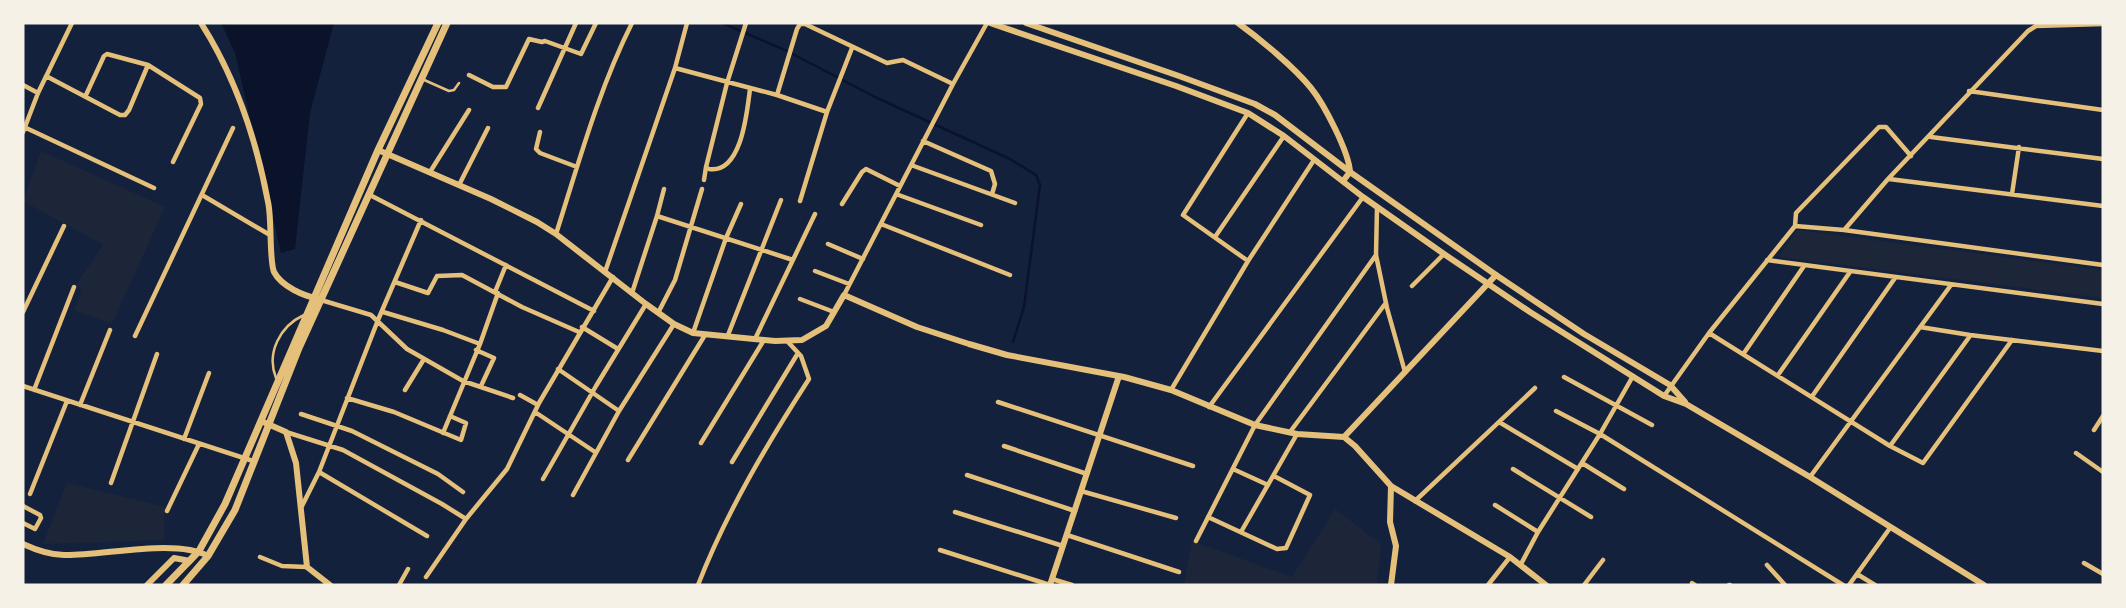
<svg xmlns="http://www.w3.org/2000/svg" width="2126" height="608" font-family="Barlow,sans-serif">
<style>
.green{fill:#1d2539}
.water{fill:#0b132b}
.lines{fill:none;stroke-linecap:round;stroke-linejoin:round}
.stream{stroke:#0b132b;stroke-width:2.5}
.service{stroke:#e5c07b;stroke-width:2.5}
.minor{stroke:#e5c07b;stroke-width:4.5}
.tertiary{stroke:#e5c07b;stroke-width:6}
.secondary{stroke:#e5c07b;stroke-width:6}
.primary{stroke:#e5c07b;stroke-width:7}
</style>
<rect width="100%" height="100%" fill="#14213d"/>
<path class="green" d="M41,151L165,207L112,324L74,310L82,290L76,285L103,245L23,201Z
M1797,230L2103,270V298L1779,257Z
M67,483L165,507L164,540L43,544Z
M1335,509L1381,544L1377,585H1184L1192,541L1292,577Z"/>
<path class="water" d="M221,23H334L310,113L295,249L281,253L235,53Z"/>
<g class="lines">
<path class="stream" d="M722,23L787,51L875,97L1010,159L1036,175L1040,185L1024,307L1013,342"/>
<path class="service" d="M422,79L449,91L454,90L459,83
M276,378C266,353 280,326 304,315"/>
<path class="minor" d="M746,23L727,83L706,167L709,169C742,174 747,111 750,89
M675,68L777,95L827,112L852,48
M469,75L493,87H506L529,39L542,42L545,41L581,54L596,23
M46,76L120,115H125L129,110L148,65L200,98L201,104L173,162
M953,84L987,23
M23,85L38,93
M1969,91L2103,110
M86,95L104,56L107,54L148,65
M777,95L797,29L800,24H805L887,63L903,60L953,84L844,295
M538,108L576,23
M1248,113L1183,215L1248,261
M24,127L154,188
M23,132L38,93L72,23
M540,132L536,149L540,153L577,167
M1931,137L2103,159
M923,141L991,171L995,184L992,194
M911,165L1015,203
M430,172L469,110
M1889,179L2103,206
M704,180L706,167
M459,185L488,128
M368,194L594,311
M896,194L981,225
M2012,194L2019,147
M202,195L270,235
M800,201L827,112
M842,204L862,172L866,169L900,186
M1377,208L1376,255L1387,308L1405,372
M657,216L793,260
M881,224L1010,275
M1795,226L1796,213L1879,127H1886L1911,156
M1845,229L1888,179L2028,31L2036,26L2103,24
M556,234C579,162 598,91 632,23
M1215,237L1284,136
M828,244L863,259
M1767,260L2103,304
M815,271L849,284
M605,272L675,68L687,23
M395,282L428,293L437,276L462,275L522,307L579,332
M1412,286L1444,254
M495,292L506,265
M632,293L657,216L664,189
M800,299L834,312
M321,300L371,315L407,349L463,381L513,398
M23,312L64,226
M383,312L443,330L480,344L443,433
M658,313L675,280L702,189
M582,327L618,349
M1920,327L1970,335L2103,351
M693,333L726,238L741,204
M1709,333L1890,446L1923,463L2012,340
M728,335L781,200
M135,336L233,128
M755,339L815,214
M480,344L498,293
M476,350L494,358L481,386
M1744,353L1804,266
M558,369L619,411
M1778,375L1850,272
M1564,377L1652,425
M23,386L253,461
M34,390L74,287
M405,390L424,359
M1171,390L1248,261L1314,160
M520,395L538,405
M1813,395L1895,278
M1664,396L1709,333L1795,226L1844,230L2103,265
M347,398L394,412L461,440L466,423L450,416
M998,402L1193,466
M80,405L110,330
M1209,407L1363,197
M1556,411L1600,434L1843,585
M535,412L595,452
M301,414L352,431L438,474L463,492
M1499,422L1578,469
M2094,430L2103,416
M286,432L343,450L442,504L466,519
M1290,432L1385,304
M184,439L209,373
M701,443L764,340
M1004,446L1087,474
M1890,446L1970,336
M2076,453L2103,472
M628,460L705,335
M732,462L798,353
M1582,463L1624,489
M1233,469L1268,485
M1513,469L1591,517
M319,472L427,536
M967,475L1075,511
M1810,477L1951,285
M543,479L596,386L646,304
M111,483L157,354
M1081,491L1176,518
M30,494L67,401
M573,495L619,411L674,324
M1415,501L1535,388
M1495,505L1538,532
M23,506L40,515L41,518L35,529L23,523
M302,506L319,472L378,320L421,220
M167,511L199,444
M955,512L1063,546
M1208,517L1277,549L1286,548L1310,495L1274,476
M1241,532L1297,434
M1067,535L1179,572
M1196,541L1255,425L1376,255
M940,550L1050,585
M260,557L282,566L307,567
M2084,563L2103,574
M1521,564L1538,532L1600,434L1633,376
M1767,565L1785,585
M1857,574L1875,585
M426,577L466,519L507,469L539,403L613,277
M1052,579L1072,585
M1692,583L1695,585
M399,585L408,569
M698,585C726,513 767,444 809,379L801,356L788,342
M1488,585L1510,557
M1584,585L1603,560
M1729,585H1730
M1849,585L1890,528"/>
<path class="tertiary" d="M201,23C236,78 256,138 268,202C272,218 269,260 274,272C282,287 304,296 319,299
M1238,23C1260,39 1294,67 1311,88C1324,104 1349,152 1350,172L1343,181
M378,150L491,199L537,222L556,234L646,304L674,324L693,333L775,341L802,340L826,326L844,295L917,327L969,344L1007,355L1124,377L1171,390L1255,425L1297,434L1344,437L1355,446L1391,486L1510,557L1546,585
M261,421L286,432L296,463L307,567L330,585
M1344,437L1496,275
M23,544C36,550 50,555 64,555C103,556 175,538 208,556
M147,585L174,558L190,561
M1050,585L1119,376
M1391,585L1396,546L1390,522L1391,486"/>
<path class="secondary" d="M990,23L1176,86L1248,113L1284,136L1363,197L1444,254L1530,312L1664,396L1686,404L1810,477L1984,585
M1026,23L1179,76L1255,104L1275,115L1350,172L1496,275L1584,334L1670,385L1685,402"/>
<path class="primary" d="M166,585L199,551L225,504L378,150L438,23
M183,585L208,556L235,510L299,348L447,23"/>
</g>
<rect width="2126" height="608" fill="none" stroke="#f6f1e7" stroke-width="49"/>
</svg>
